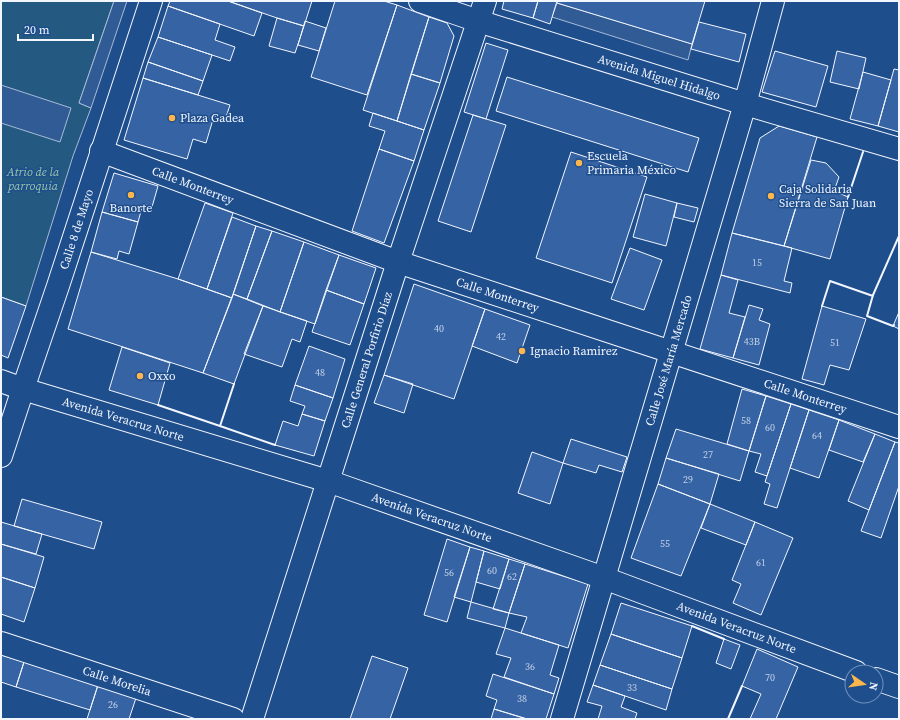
<svg xmlns="http://www.w3.org/2000/svg" width="900" height="720" font-family="'Source Serif 4',serif">
<style>
.green{fill:#245a82;stroke:#a8bbd7}
.parking{fill:#305b95;stroke:#a8bbd7}
.building{fill:#3563a3;stroke:#f2f6ff}
.lines{fill:none;stroke-linecap:round;stroke-linejoin:round}
.minor-casing{stroke:#f2f6ff;stroke-width:24}
.highway-casing{stroke:#f2f6ff;stroke-width:24}
.minor{stroke:#1f4e8c;stroke-width:22}
.highway{stroke:#1f4e8c;stroke-width:22}
.wall{stroke:#f2f6ff;stroke-width:2}
.poi-dot{fill:#ffb74d;stroke:#1f4e8c;stroke-width:1.5}
.labels{text-anchor:middle;dominant-baseline:central;stroke-width:3;stroke-linejoin:round;paint-order:stroke}
.number-label{font-size:10px;fill:#c3d1e8}
.street-label{font-size:12px;fill:#f2f6ff;stroke:#1f4e8c}
.poi-label{font-size:12px;fill:#f2f6ff;stroke:#1f4e8c;text-anchor:start}
.park-label{font-size:12px;font-style:italic;fill:#97c8a6;stroke:#1f4e8c}
</style>
<rect width="100%" height="100%" fill="#1f4e8c"/>
<path class="green" d="M1,1H114L79,103L91,108L73,156L26,306L1,297Z"/>
<path class="parking" d="M114,1H127L91,108L79,103Z
M557,3L692,44L688,60L552,17Z
M1,85L71,108L60,142L1,123Z"/>
<path class="building" d="M170,1H228L262,13L254,36L168,6Z
M228,1H312L304,26L277,18Z
M335,1H384L397,5L367,95L311,77Z
M504,1H538L533,18L502,9Z
M538,1H557L550,24L533,18Z
M557,1H705L692,44L557,3Z
M397,5L429,17L397,121L363,110Z
M168,6L220,24L215,40L235,47L230,61L158,37Z
M429,17L447,23L454,36L440,83L411,74Z
M277,18L304,26L295,53L269,46Z
M305,21L326,28L319,51L298,45Z
M699,22L746,34L739,62L691,49Z
M158,37L212,55L203,81L148,62Z
M486,43L508,50L486,119L464,112Z
M775,51L828,66L816,107L762,92Z
M837,51L866,58L859,89L830,82Z
M148,62L203,81L198,95L143,78Z
M894,69L899,70V132L878,126Z
M863,72L891,80L878,126L850,119Z
M411,74L440,83L424,130L397,121Z
M507,77L699,138L688,172L496,111Z
M143,78L230,105L225,120L214,116L206,143L193,139L187,159L124,140Z
M373,113L424,130L414,161L379,149L385,131L369,126Z
M473,115L506,125L471,232L438,221Z
M779,126L817,137L784,246L732,233L760,138Z
M379,149L414,161L384,243L352,231Z
M571,152L647,177L612,283L536,258Z
M811,160L826,163L839,177L834,191L848,197L830,259L784,246Z
M114,173L158,186L152,207L143,204L138,222L102,212Z
M645,194L677,203L666,246L633,237Z
M205,203L233,213L207,289L178,279Z
M677,203L698,208L694,222L674,217Z
M102,212L138,222L129,254L119,251L117,259L91,252Z
M232,217L256,226L232,298L207,289Z
M256,226L272,231L247,299L233,294Z
M272,231L304,242L280,312L247,299Z
M732,233L792,248L784,281L792,283L790,293L721,275Z
M304,242L339,255L315,324L280,312Z
M630,248L662,260L644,310L611,299Z
M91,252L178,279L232,298L203,373L68,329Z
M339,255L376,268L364,304L326,290Z
M721,275L738,280L729,313L745,317L733,358L700,349Z
M414,284L485,309L454,399L384,375Z
M326,290L364,304L350,345L312,332Z
M233,294L263,306L234,384L203,373Z
M1,297L26,306L8,358L1,355Z
M749,305L763,309L759,320L770,324L759,365L733,358Z
M263,306L307,321L300,342L292,339L282,367L244,354Z
M822,306L866,319L849,370L830,365L824,385L802,379Z
M485,309L530,325L517,363L472,346Z
M899,312V329L893,326Z
M309,346L345,359L333,398L295,385Z
M122,347L170,363L158,405L109,390Z
M384,375L413,384L404,413L374,403Z
M295,385L333,398L325,421L302,414L305,406L290,401Z
M742,389L766,396L749,451L727,444Z
M766,396L791,404L767,476L755,472L761,454L749,451Z
M791,404L809,410L777,508L764,504L770,484L765,482Z
M809,410L839,420L819,478L790,468Z
M302,414L325,421L314,456L275,445L283,421L298,426Z
M839,420L875,434L863,462L829,450Z
M676,429L749,451L740,481L666,458Z
M875,434L895,442L869,510L848,501Z
M571,439L627,457L622,472L599,465L596,473L563,463Z
M895,442L899,443V486L881,538L861,531Z
M532,452L563,463L550,504L518,493Z
M666,458L719,474L710,504L658,484Z
M658,484L710,504L681,576L631,558Z
M22,499L102,522L94,549L14,526Z
M710,504L755,522L746,545L701,528Z
M1,522L42,534L36,554L1,544Z
M755,522L793,538L761,615L733,603L741,584L732,580Z
M447,539L470,547L447,622L424,615Z
M1,544L44,557L35,588L1,577Z
M470,547L484,551L471,602L454,597Z
M484,551L509,559L500,589L476,582Z
M509,559L525,564L509,613L493,609Z
M525,564L588,584L568,648L521,633L527,617L509,613Z
M1,577L35,588L24,622L1,614Z
M471,602L509,613L505,628L467,618Z
M621,603L692,626L682,658L611,634Z
M505,628L559,645L550,675L559,678L554,694L504,677L511,658L496,654Z
M611,634L682,658L672,689L600,665Z
M724,639L740,645L731,669L716,663Z
M757,649L798,667L776,719H750L761,694L742,686Z
M1,655L24,662L16,687L1,682Z
M372,656L408,668L390,719H350Z
M24,662L98,685L90,710L16,687Z
M600,665L672,689L666,710L593,685Z
M493,674L554,694L546,719H527L494,709L497,700L486,696Z
M98,685L136,698L129,719H87Z
M593,685L625,696L621,707L637,713L635,719H598L602,706L587,702Z
M494,709L527,719H491Z"/>
<g class="lines">
<g class="minor-casing">
<g id="minor">
<path id="s1" d="M101,151L398,262L899,427"/>
<path id="s2" d="M1,456L23,389L58,286L151,1"/>
<path id="s3" d="M1,643L233,719"/>
<path id="s4" d="M252,719L398,262L485,1"/>
<path id="s5" d="M562,719L745,104L773,1"/>
</g>
</g>
<g class="highway-casing">
<g id="highway">
<path id="s6" d="M420,1L478,21L745,104L899,149"/>
<path id="s7" d="M1,381L23,389L328,481L604,578L856,672"/>
<path d="M876,679L899,687"/>
</g>
</g>
<use href="#minor" class="minor"/>
<use href="#highway" class="highway"/>
<path class="wall" d="M848,197L863,152
M822,306L830,281L873,296
M894,325L893,326L867,316L873,295L899,236
M234,384L220,426L275,445
M158,405L220,426
M692,626L724,639
M444,719H445
M728,719L742,686"/>
</g>
<g class="poi-dot">
<circle cx="172" cy="118" r="4"/>
<circle cx="579" cy="163" r="4"/>
<circle cx="131" cy="195" r="4"/>
<circle cx="771" cy="196" r="4"/>
<circle cx="522" cy="351" r="4"/>
<circle cx="140" cy="376" r="4"/>
</g>
<g class="labels">
<g class="number-label">
<text x="757" y="262">15</text>
<text x="439" y="328">40</text>
<text x="501" y="336">42</text>
<text x="752" y="341">43B</text>
<text x="835" y="342">51</text>
<text x="320" y="372">48</text>
<text x="746" y="420">58</text>
<text x="770" y="427">60</text>
<text x="817" y="435">64</text>
<text x="708" y="454">27</text>
<text x="688" y="479">29</text>
<text x="665" y="543">55</text>
<text x="761" y="562">61</text>
<text x="492" y="570">60</text>
<text x="449" y="572">56</text>
<text x="512" y="576">62</text>
<text x="530" y="666">36</text>
<text x="770" y="677">70</text>
<text x="632" y="687">33</text>
<text x="522" y="698">38</text>
<text x="113" y="704">26</text>
</g>
<g class="street-label">
<text stroke="none"><textPath href="#s6" startOffset="251">Avenida Miguel Hidalgo</textPath></text>
<text stroke="none"><textPath href="#s1" startOffset="98">Calle Monterrey</textPath></text>
<text stroke="none"><textPath href="#s2" startOffset="239">Calle 8 de Mayo</textPath></text>
<text stroke="none"><textPath href="#s1" startOffset="422">Calle Monterrey</textPath></text>
<text stroke="none"><textPath href="#s4" startOffset="377">Calle General Porfirio Díaz</textPath></text>
<text stroke="none"><textPath href="#s5" startOffset="374">Calle José María Mercado</textPath></text>
<text stroke="none"><textPath href="#s1" startOffset="746">Calle Monterrey</textPath></text>
<text stroke="none"><textPath href="#s7" startOffset="128">Avenida Veracruz Norte</textPath></text>
<text stroke="none"><textPath href="#s7" startOffset="452">Avenida Veracruz Norte</textPath></text>
<text stroke="none"><textPath href="#s7" startOffset="776">Avenida Veracruz Norte</textPath></text>
<text stroke="none"><textPath href="#s3" startOffset="122">Calle Morelia</textPath></text>
</g>
<g class="poi-label">
<text x="180" y="118">Plaza Gadea</text>
<text x="587" y="156">Escuela<tspan x="587" dy="14">Primaria México</tspan></text>
<text x="779" y="189">Caja Solidaria<tspan x="779" dy="14">Sierra de San Juan</tspan></text>
<text x="131" y="208" text-anchor="middle">Banorte</text>
<text x="530" y="351">Ignacio Ramirez</text>
<text x="148" y="376">Oxxo</text>
</g>
<g class="park-label">
<text x="33" y="172">Atrio de la<tspan x="33" dy="14">parroquia</tspan></text>
</g>
</g>
<rect width="900" height="720" fill="none" stroke="#f2f6ff" stroke-width="4"/>
<g transform="translate(864 684) rotate(103)"><circle r="19" fill="#1f4e8c" stroke="#7391ba"/>
<path d="M0-3L7 15L0 10L-7 15Z" fill="#ffb74d"/>
<text y="-6" font-size="11" font-weight="bold" text-anchor="middle" fill="#f2f6ff">N</text>
</g>
<path d="M18 34v6h75v-6" fill="none" stroke="#f2f6ff" stroke-width="2"/>
<text x="24" y="34" font-size="12" fill="#f2f6ff" stroke="#1f4e8c" stroke-width="3" paint-order="stroke">20 m</text>
</svg>
